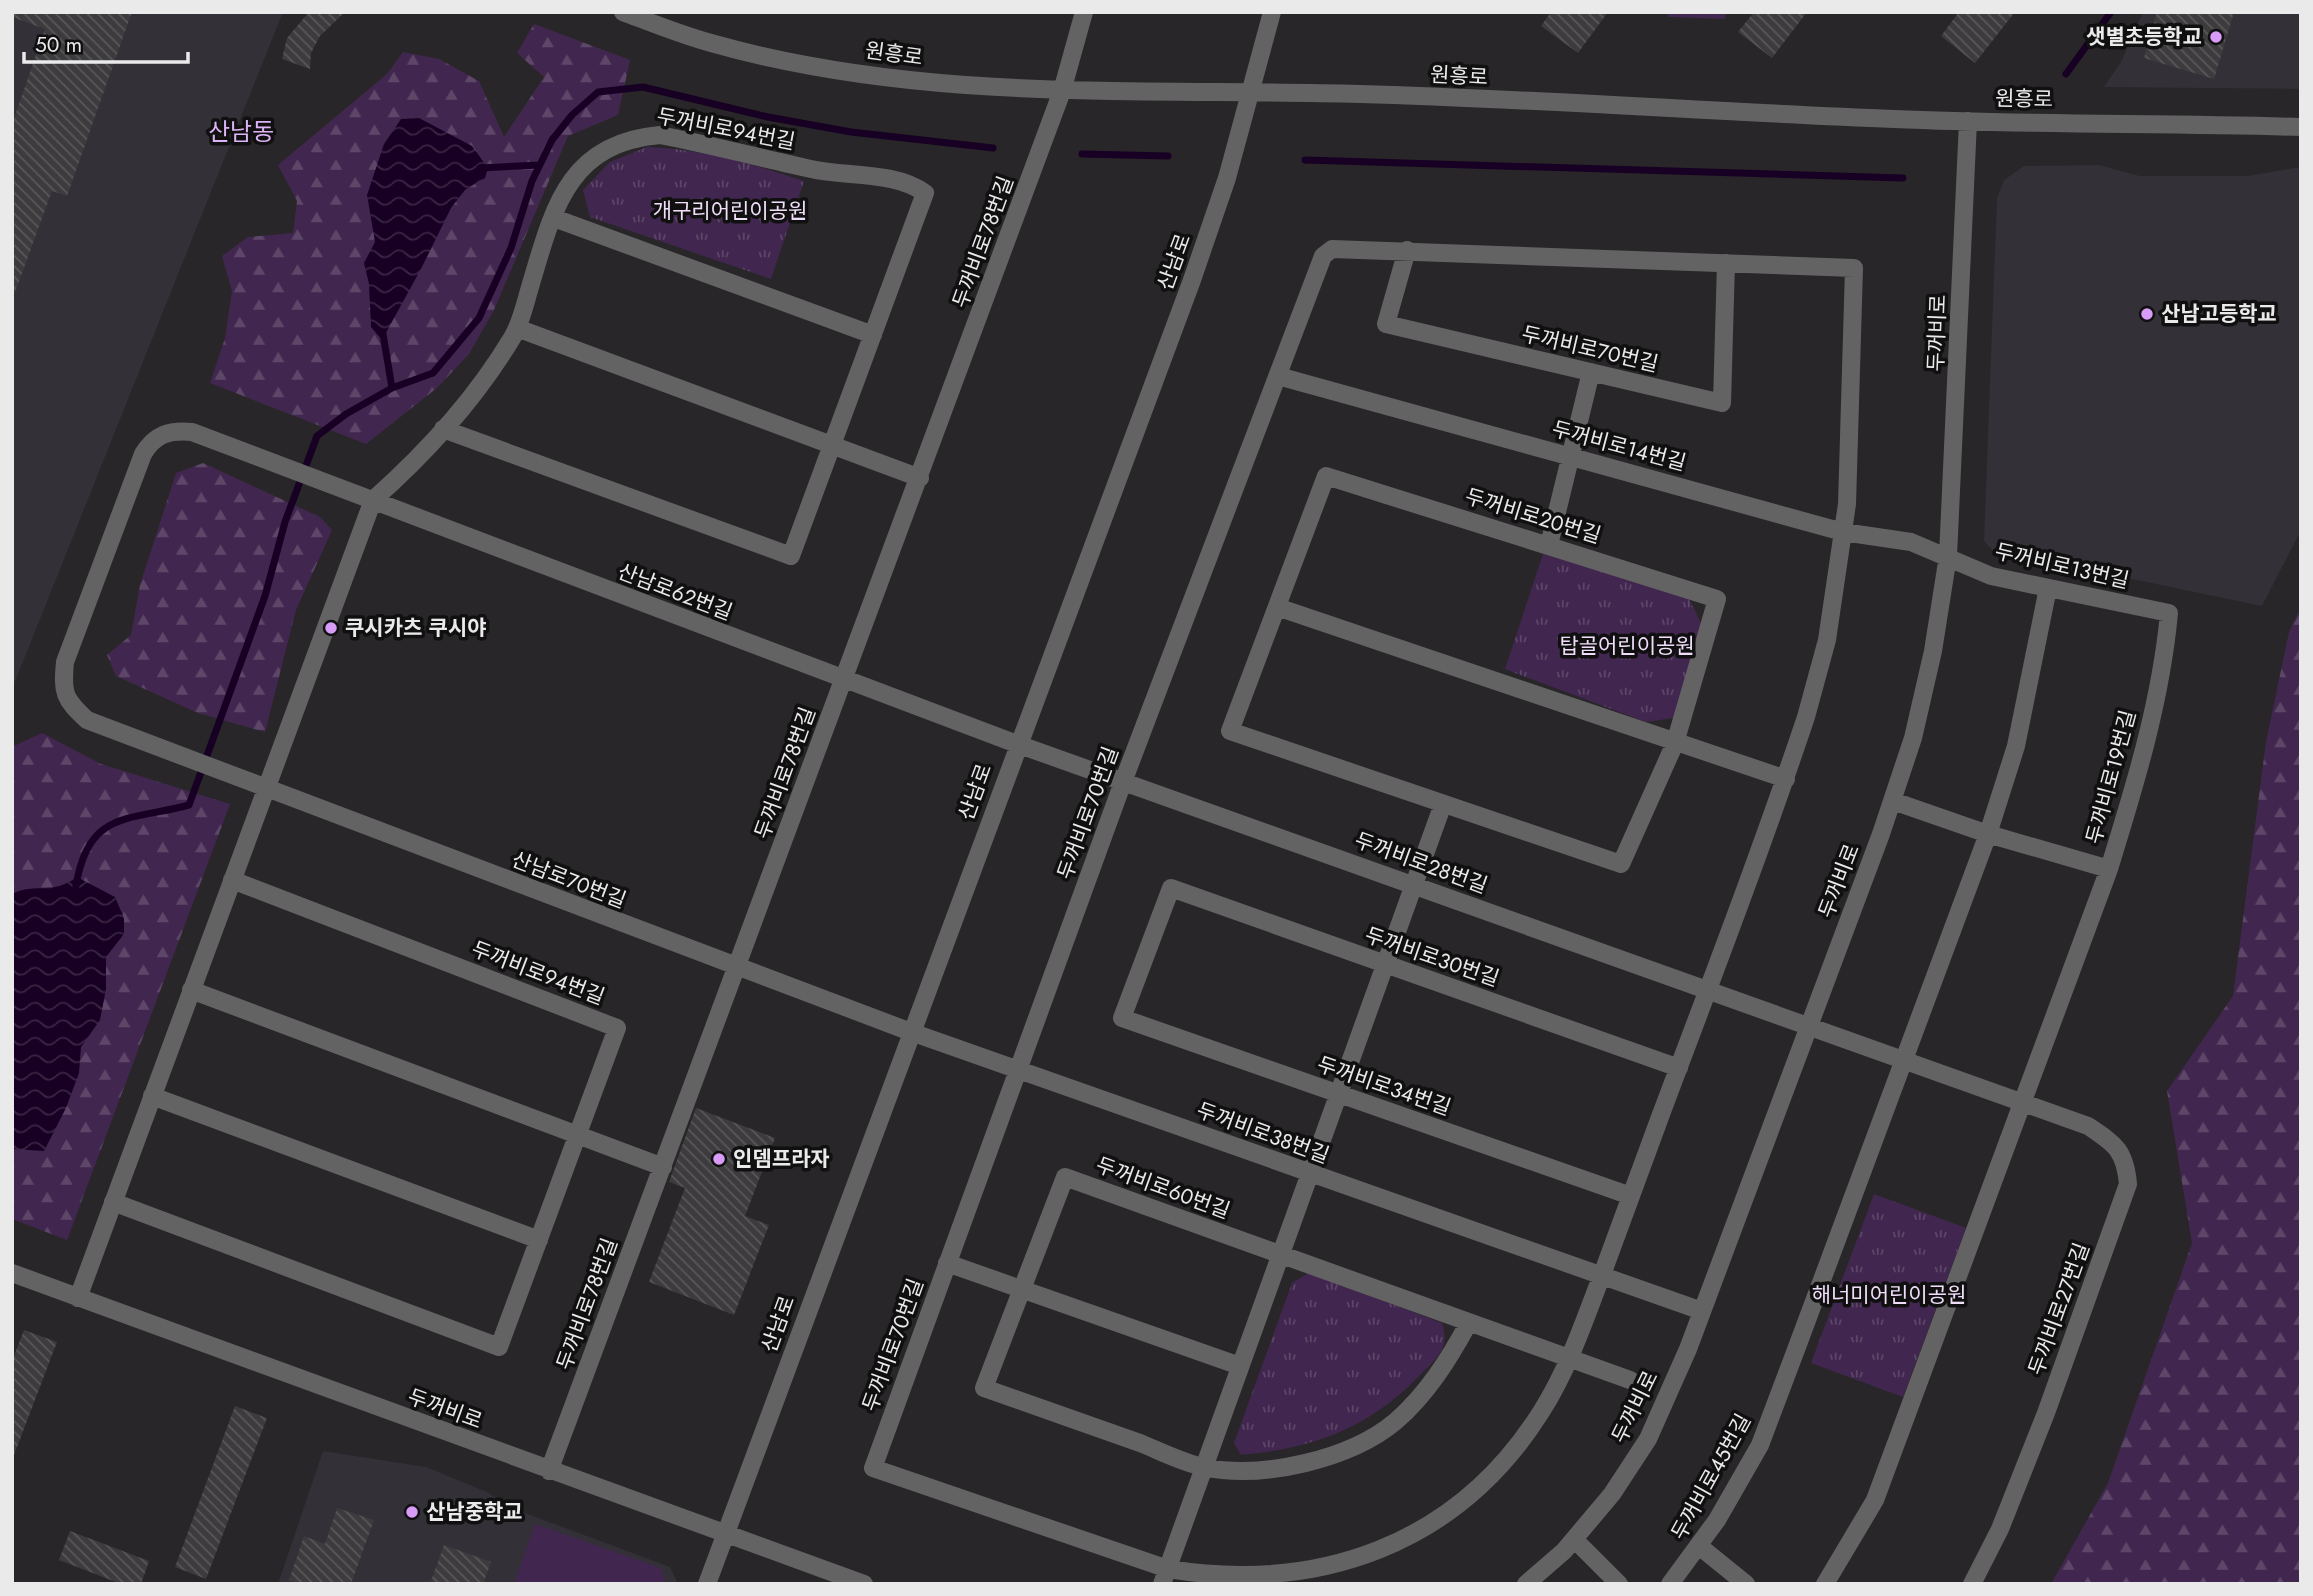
<svg xmlns="http://www.w3.org/2000/svg" width="2313" height="1596" font-family="Jost,'Noto Sans KR',sans-serif">
<style>
.built{fill:#343037}
.grass{fill:#41274f}
.forest{fill:url(#forest-firs)}
.park{fill:url(#park-tufts)}
.water{fill:url(#water-waves)}
.lines{fill:none;stroke-linecap:round;stroke-linejoin:round}
.stream{stroke:#170023;stroke-width:7}
.building{fill:url(#building-back-hatch)}
.street{stroke:#646364;stroke-width:18}
.poi-dot{fill:#d89bf8;stroke:#101010;stroke-width:2.5}
.labels{text-anchor:middle;dominant-baseline:central;stroke-width:7;stroke-linejoin:round;paint-order:stroke}
.poi-label{font-size:21px;font-weight:bold;fill:#eaeaeb;stroke:#101010;text-anchor:start}
.street-label{font-size:21px;fill:#eaeaeb;stroke:#101010}
.park-label{font-size:21px;fill:#efddf9;stroke:#101010}
.quarter-label{font-size:24px;fill:#dcb3f4;stroke:#101010}
</style>
<defs>
<pattern id="forest-firs" width="22" height="20" patternUnits="userSpaceOnUse" patternTransform="scale(1.75)"><rect width="22" height="20" fill="#41274f"/><path d="M5 1l3.5 6h-7zM16 11l3.5 6h-7z" fill="#5d4668"/></pattern>
<pattern id="park-tufts" width="24" height="20" patternUnits="userSpaceOnUse" patternTransform="scale(1.75)"><rect width="24" height="20" fill="#41274f"/><path d="M3 7l-1-3M5 7V3M7 7l1-3M15 17l-1-3M17 17v-4M19 17l1-3" fill="none" stroke="#5d4668"/></pattern>
<pattern id="water-waves" width="16" height="10" patternUnits="userSpaceOnUse" patternTransform="scale(1.75)"><rect width="16" height="10" fill="#170023"/><path d="M0 5q4-4 8 0t8 0" fill="none" stroke="#392543"/></pattern>
<pattern id="building-back-hatch" width="6" height="6" patternUnits="userSpaceOnUse" patternTransform="scale(1.75)"><rect width="6" height="6" fill="#3d3b3d"/><path d="M-1 5l2 2M0 0l6 6M5-1l2 2" fill="none" stroke="#595859"/></pattern>
</defs>
<rect width="100%" height="100%" fill="#282628"/>
<path class="built" d="M12,12H283L12,689Z
M2143,12H2301V89L2104,87L2121,62Z
M2099,165L2140,176H2247L2301,167V530L2262,606L1992,550L1984,541L1997,198L2004,180L2024,166Z
M323,1451L426,1467L487,1492L509,1507L670,1567L678,1584H278Z"/>
<path class="grass" d="M1669,12H1726L1725,19L1668,17Z
M535,1524L661,1568L665,1584H514Z"/>
<path class="forest" d="M534,24L630,60L618,115L568,136L494,310L469,354L437,388L366,444L210,383L225,338L232,291L222,256L248,237L293,233L297,201L278,165L387,74L403,52L439,59L479,81L504,137L544,77L517,53Z
M203,463L320,517L332,530L296,610L265,732L198,713L116,676L107,655L131,635L140,585L176,473Z
M2301,607V1584H2051L2108,1483L2192,1243L2167,1091L2233,996L2266,742L2289,632Z
M42,733L101,764L230,804L67,1240L12,1219V747Z"/>
<path class="park" d="M647,147C702,149 753,164 804,181L771,279L590,217L583,190L610,162Z
M1543,554L1688,597L1703,627L1679,717L1646,722L1505,669Z
M1874,1194L1966,1228L1903,1397L1811,1363Z
M1309,1273L1442,1323C1450,1347 1438,1357 1422,1373C1370,1428 1315,1448 1241,1455L1234,1443L1292,1283Z"/>
<path class="water" d="M419,118L472,146L488,168L485,178L465,190L451,208L422,267L382,340L371,327L369,284L364,263L375,242L367,195L384,144L401,119Z
M77,877L115,897L124,918V934L106,957V989L100,1020L81,1047L79,1073L66,1108L44,1151L12,1149V894C36,882 51,896 77,877Z"/>
<g class="lines">
<path class="stream" d="M2066,74L2111,12
M1082,154L1168,156
M1305,160L1903,178
M480,168L539,165
M383,334L392,388
M76,886C88,810 129,821 189,805L265,596L285,522L317,436L346,414L392,388L433,373L479,318L511,248L532,181L552,140L572,115L598,92L643,87L768,117L851,132L993,148"/>
</g>
<path class="building" d="M12,12H132L67,196L52,191L14,295L12,124L45,29L12,17Z
M309,12H345L320,36L311,53L310,69L282,59L287,38Z
M1551,12H1608L1578,53L1541,26Z
M1754,12H1807L1772,58L1738,32Z
M1959,12H2015L1975,63L1941,36Z
M2157,12H2234L2214,79L2144,58Z
M696,1108L775,1138L745,1216L769,1225L734,1315L649,1282L685,1188L669,1182Z
M24,1330L57,1342L14,1455L12,1361Z
M235,1406L267,1418L206,1579L175,1567Z
M337,1508L374,1520L351,1584H299L289,1580L304,1536L325,1544Z
M70,1531L149,1561L141,1584H121L59,1560Z
M444,1545L491,1562L483,1584H430Z"/>
<g class="lines">
<path class="street" d="M623,12C652,23 681,35 711,43C923,103 1143,88 1360,94C1538,99 1716,112 1894,119C2029,125 2165,123 2301,127
M554,218L873,335
M1332,249L1854,268L1847,504L1827,640L1806,717C1761,851 1710,984 1660,1117C1641,1168 1622,1220 1603,1272C1585,1319 1568,1370 1541,1412C1457,1545 1319,1593 1168,1569L873,1468L1123,782L1323,256Z
M1407,250L1386,324L1722,403L1726,263
M517,328L920,478
M1278,376L1843,532L1911,542L1991,576L2169,613C2161,701 2135,785 2109,869L1988,834L1893,801
M1326,476L1717,599L1675,743L1621,864L1230,731Z
M1549,545L1591,372
M1277,607L1786,779
M191,990L663,1167
M152,1096L539,1240
M1631,1196L1122,1018L1171,888L1679,1068
M113,1202L499,1347L617,1028L232,880
M947,1263L1240,1366
M12,1273L864,1584
M78,1298L373,500C425,454 476,398 512,338C521,323 525,304 530,287C553,210 567,143 660,135C711,145 761,158 811,169C847,177 895,171 925,193L791,556L443,429
M1702,1311L911,1032L87,720C64,699 62,693 65,662L143,454C155,434 169,430 192,432L1017,744L2088,1126C2115,1144 2125,1150 2128,1184L2046,1413L2000,1529L1972,1584
M1468,1324C1449,1359 1427,1394 1396,1421C1351,1459 1262,1480 1204,1467C1183,1463 1160,1451 1140,1443C1088,1425 1036,1406 984,1388L1065,1177L1630,1380
M549,1471L1062,91L1084,12
M1574,1539L1619,1584
M1699,1546L1746,1584
M707,1584L1192,280L1227,178L1272,12
M1162,1584L1443,804
M1526,1584L1564,1551L1612,1494L1648,1439L1688,1349L1881,834L1913,738L1933,651L1948,556L1968,121
M1670,1584L1717,1520L1760,1445L1797,1347L1988,834L2016,746L2048,588
M1825,1584L1875,1500L2109,869"/>
</g>
<g class="poi-dot">
<circle cx="2216" cy="37" r="7"/>
<circle cx="2147" cy="314" r="7"/>
<circle cx="331" cy="628" r="7"/>
<circle cx="719" cy="1159" r="7"/>
<circle cx="412" cy="1512" r="7"/>
</g>
<g class="labels">
<g class="poi-label">
<text x="2202" y="37" text-anchor="end">샛별초등학교</text>
<text x="2161" y="314">산남고등학교</text>
<text x="345" y="628">쿠시카츠 쿠시야</text>
<text x="733" y="1159">인뎀프라자</text>
<text x="426" y="1512">산남중학교</text>
</g>
<g class="street-label">
<text transform="translate(894 54) rotate(8)">원흥로</text>
<text transform="translate(1459 76) rotate(3)">원흥로</text>
<text transform="translate(2024 99) rotate(1)">원흥로</text>
<text transform="translate(726 129) rotate(11)">두꺼비로94번길</text>
<text transform="translate(983 242) rotate(-70)">두꺼비로78번길</text>
<text transform="translate(1174 262) rotate(-70)">산남로</text>
<text transform="translate(1937 333) rotate(-88)">두꺼비로</text>
<text transform="translate(1590 349) rotate(13)">두꺼비로70번길</text>
<text transform="translate(1619 446) rotate(15)">두꺼비로14번길</text>
<text transform="translate(1533 516) rotate(17)">두꺼비로20번길</text>
<text transform="translate(2062 566) rotate(13)">두꺼비로13번길</text>
<text transform="translate(675 592) rotate(21)">산남로62번길</text>
<text transform="translate(785 773) rotate(-70)">두꺼비로78번길</text>
<text transform="translate(2111 777) rotate(-75)">두꺼비로19번길</text>
<text transform="translate(975 792) rotate(-70)">산남로</text>
<text transform="translate(1088 813) rotate(-70)">두꺼비로70번길</text>
<text transform="translate(1421 863) rotate(20)">두꺼비로28번길</text>
<text transform="translate(569 880) rotate(21)">산남로70번길</text>
<text transform="translate(1839 881) rotate(-69)">두꺼비로</text>
<text transform="translate(1432 957) rotate(19)">두꺼비로30번길</text>
<text transform="translate(538 973) rotate(21)">두꺼비로94번길</text>
<text transform="translate(1384 1086) rotate(19)">두꺼비로34번길</text>
<text transform="translate(1263 1133) rotate(20)">두꺼비로38번길</text>
<text transform="translate(1163 1188) rotate(20)">두꺼비로60번길</text>
<text transform="translate(587 1304) rotate(-70)">두꺼비로78번길</text>
<text transform="translate(2059 1309) rotate(-70)">두꺼비로27번길</text>
<text transform="translate(778 1324) rotate(-70)">산남로</text>
<text transform="translate(893 1345) rotate(-70)">두꺼비로70번길</text>
<text transform="translate(1635 1407) rotate(-64)">두꺼비로</text>
<text transform="translate(445 1409) rotate(20)">두꺼비로</text>
<text transform="translate(1711 1477) rotate(-61)">두꺼비로45번길</text>
</g>
<g class="park-label">
<text x="730" y="211">개구리어린이공원</text>
<text x="1627" y="646">탑골어린이공원</text>
<text x="1889" y="1295">해너미어린이공원</text>
</g>
<g class="quarter-label">
<text x="241" y="131">산남동</text>
</g>
</g>
<rect width="2313" height="1596" fill="none" stroke="#eaeaeb" stroke-width="28"/>
<path d="M24 52v10h164v-10" fill="none" stroke="#eaeaeb" stroke-width="3.5"/>
<text x="35" y="52" font-size="21" fill="#eaeaeb" stroke="#101010" stroke-width="5" paint-order="stroke">50 m</text>
</svg>
